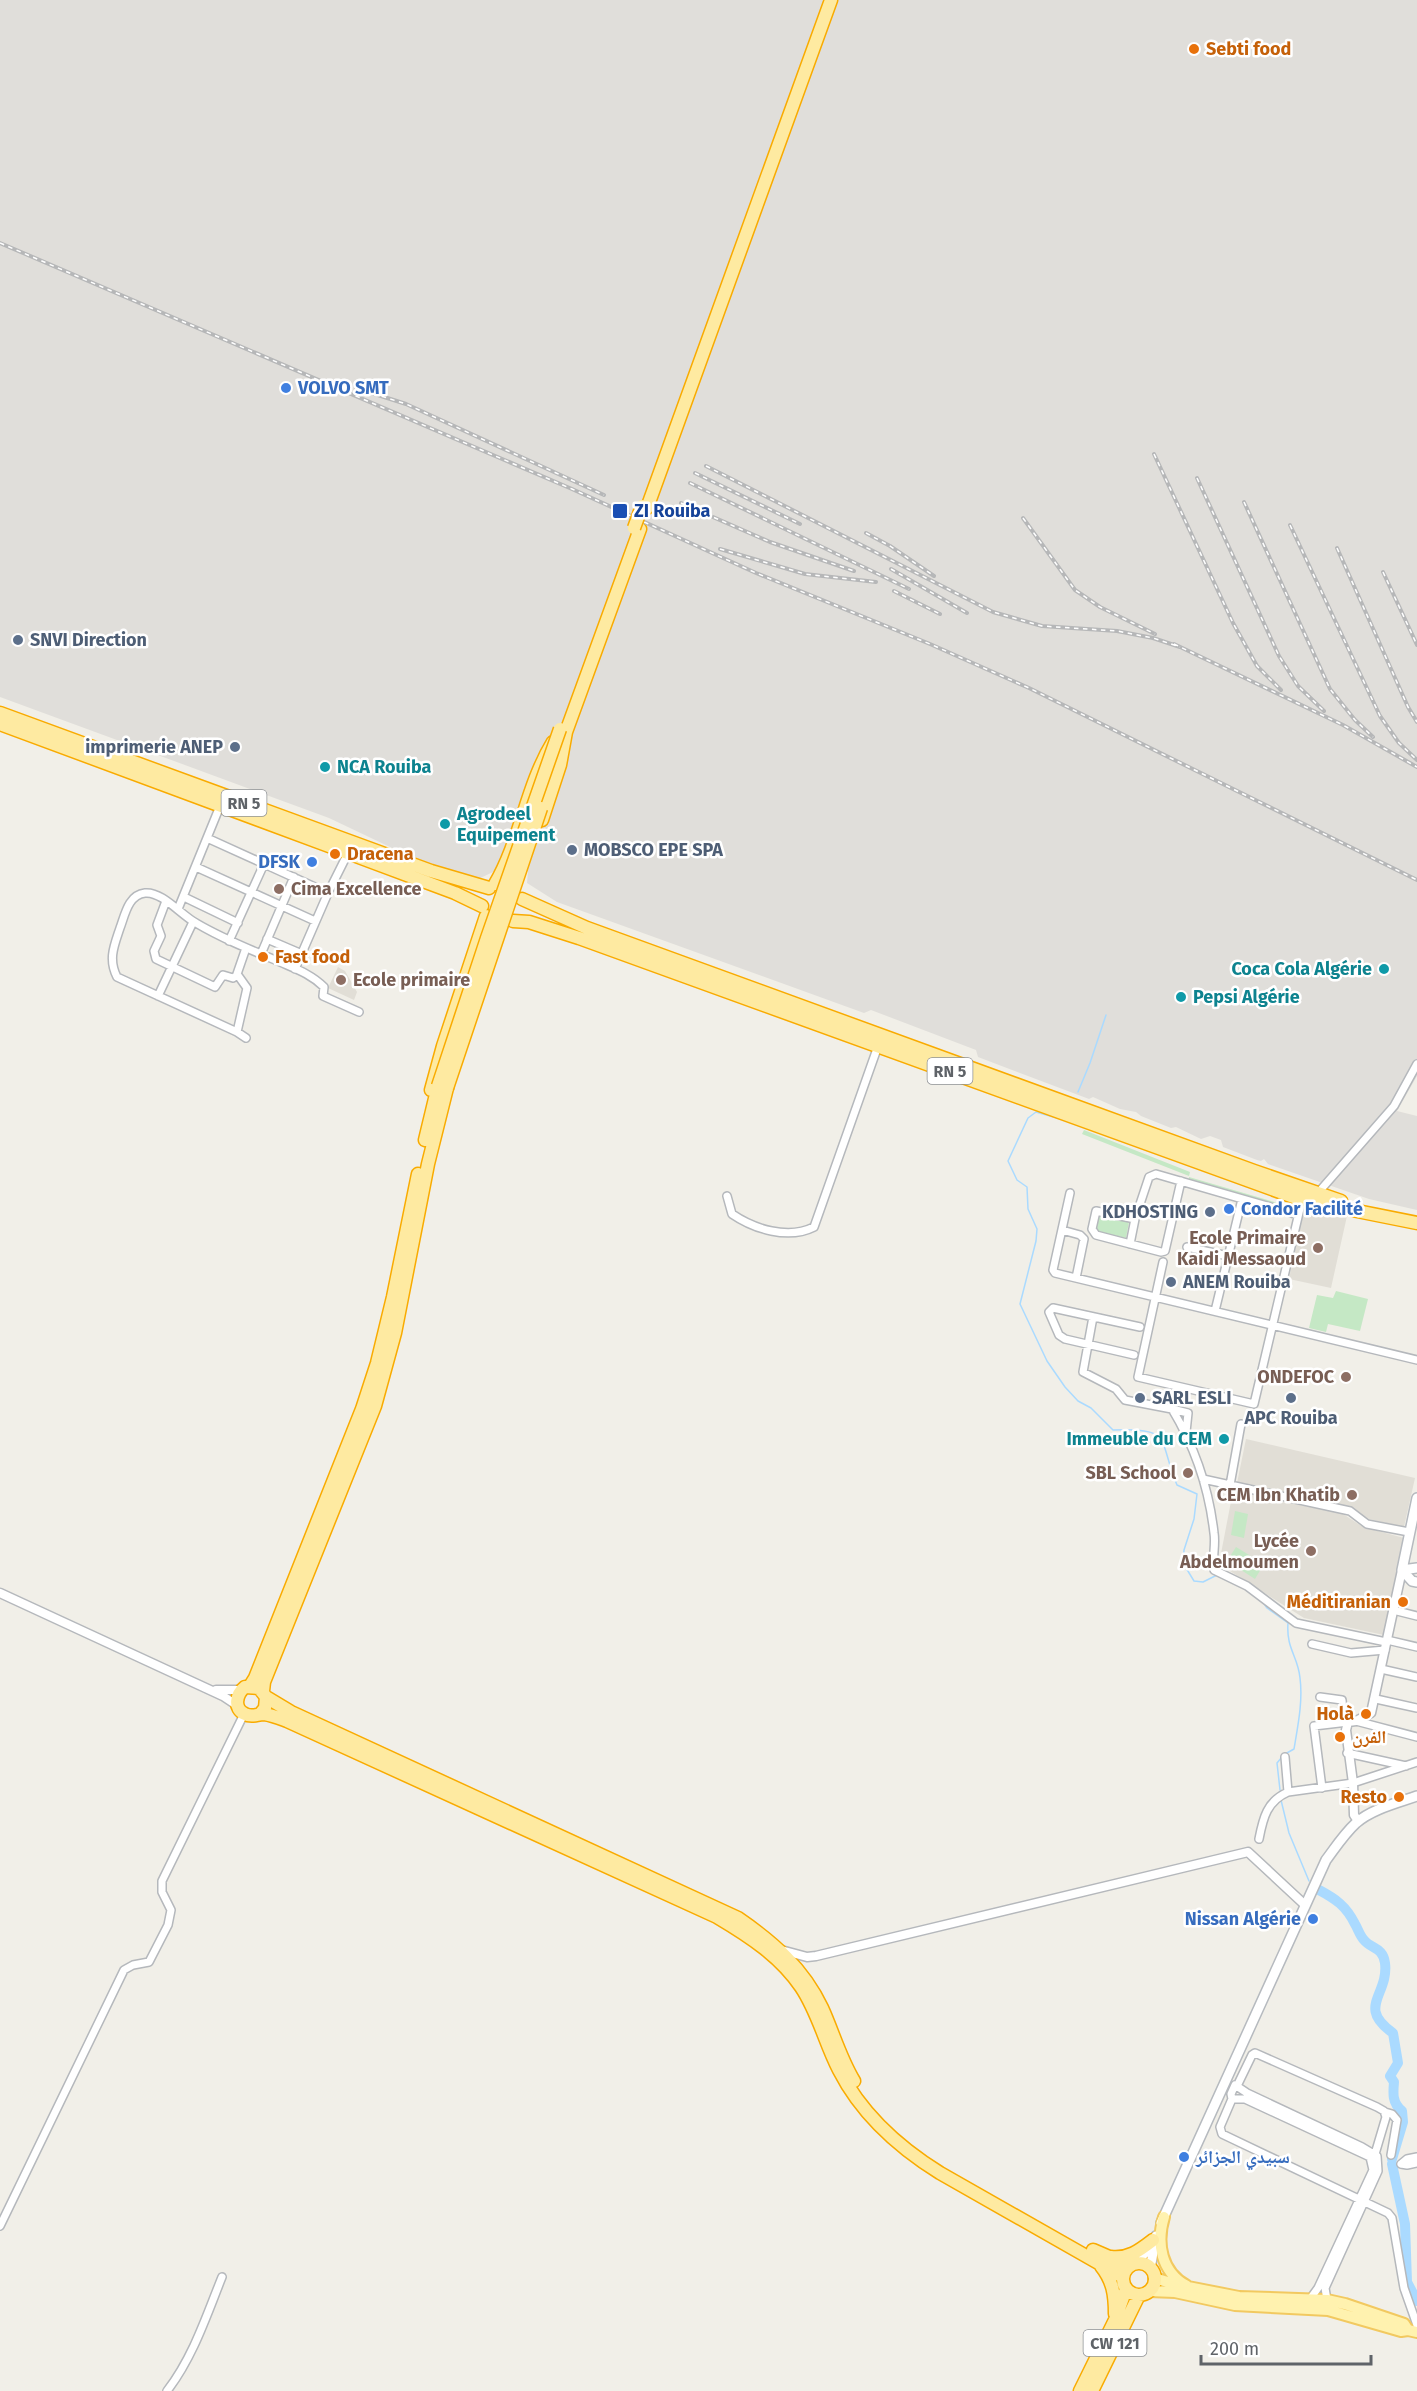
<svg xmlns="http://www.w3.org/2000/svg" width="1417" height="2391" font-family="'Fira Sans','Noto Naskh Arabic',sans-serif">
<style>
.industrial{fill:#e0deda}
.education{fill:#e1ded6}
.green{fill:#c5e8c5}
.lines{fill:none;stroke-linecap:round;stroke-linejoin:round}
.stream{stroke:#aadaff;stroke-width:1.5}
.river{stroke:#aadaff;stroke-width:10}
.minor-casing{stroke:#b5b8bc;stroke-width:10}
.tertiary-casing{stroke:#b5b8bc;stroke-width:11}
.secondary-casing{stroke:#b6babf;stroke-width:12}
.primary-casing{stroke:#f2c960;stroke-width:14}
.trunk-casing{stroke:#f9ab00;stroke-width:15}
.minor{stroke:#fff;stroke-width:7}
.tertiary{stroke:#fff;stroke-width:8}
.secondary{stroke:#fff;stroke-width:9}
.primary{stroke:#fff2af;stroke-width:10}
.trunk{stroke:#feeaa1;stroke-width:12}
.rail-casing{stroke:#b6b7b8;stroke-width:4}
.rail{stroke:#fff;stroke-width:1.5;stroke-dasharray:4.5;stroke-linecap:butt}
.trunk-bridge-casing{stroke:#f9ab00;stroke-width:15;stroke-linecap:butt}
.trunk-bridge{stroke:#feeaa1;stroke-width:12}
.food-dot{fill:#e8710a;stroke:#fff;stroke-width:2}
.shop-dot{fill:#3f7fe0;stroke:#fff;stroke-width:2}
.transit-dot{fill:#1a4fb4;stroke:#fff;stroke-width:2}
.service-dot{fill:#5c6f8a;stroke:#fff;stroke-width:2}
.culture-dot{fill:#0f9aa8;stroke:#fff;stroke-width:2}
.education-dot{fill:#8d6e63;stroke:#fff;stroke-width:2}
.labels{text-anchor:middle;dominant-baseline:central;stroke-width:5;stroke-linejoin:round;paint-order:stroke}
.shield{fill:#fff;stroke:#8f9295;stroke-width:1.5}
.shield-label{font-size:16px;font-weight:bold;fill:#5f6368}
.food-label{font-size:18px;font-weight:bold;fill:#c56008;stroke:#fff;text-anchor:start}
.shop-label{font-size:18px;font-weight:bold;fill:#366cbe;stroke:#fff;text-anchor:start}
.transit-label{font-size:18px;font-weight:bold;fill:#164399;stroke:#fff;text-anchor:start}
.service-label{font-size:18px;font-weight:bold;fill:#4e5e75;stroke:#fff;text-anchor:start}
.culture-label{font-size:18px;font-weight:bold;fill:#0d838f;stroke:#fff;text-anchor:start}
.education-label{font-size:18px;font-weight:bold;fill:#785e54;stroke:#fff;text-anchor:end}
</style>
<rect width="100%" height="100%" fill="#f1efe8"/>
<path class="industrial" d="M0,0H1417V1076L1397,1111L1417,1116V1210L1369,1199L1268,1164L1264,1159L1261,1161L1257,1160L1223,1147L1221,1140L1210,1136L1201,1139L1176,1127L1171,1128L1141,1116L1136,1112L1120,1109L1093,1097L1089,1099L978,1057L976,1050L871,1010L864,1013L557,902L527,883L528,871L504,862L493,872L476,880L432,867L329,818L0,697Z"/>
<path class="education" d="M338,967L345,971L357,992L354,1000L328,988Z
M1304,1207L1347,1216L1331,1288L1289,1279Z
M1246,1439L1415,1478L1404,1527L1369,1519L1349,1507L1237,1483Z
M1233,1491L1343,1514L1363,1527L1404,1538L1384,1635L1304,1618L1219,1564Z"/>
<path class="green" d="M1084,1130L1190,1172L1189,1176L1082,1134Z
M1189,1177L1295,1208L1294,1210L1189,1179Z
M1098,1216L1129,1222L1126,1238L1095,1231Z
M1336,1291L1368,1299L1360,1331L1328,1324L1326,1332L1309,1328L1317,1295L1333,1298Z
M1235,1511L1248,1514L1244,1538L1231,1535Z
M1236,1547L1264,1564L1255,1579L1227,1561Z"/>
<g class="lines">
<path class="stream" d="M1078,1092L1090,1063L1106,1015
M1057,1118L1036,1112L1028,1118L1008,1161L1017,1180L1027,1187L1028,1209L1037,1229L1036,1241L1020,1304L1047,1361L1065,1387L1078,1401L1091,1408L1113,1430C1174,1427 1158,1440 1177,1485L1197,1494L1194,1519L1184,1550L1183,1563L1194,1581L1203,1582L1217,1575
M1263,1602L1267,1608L1288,1623C1286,1649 1298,1656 1300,1678C1303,1701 1298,1725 1294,1749L1285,1754
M1280,1790L1277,1763L1282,1757
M1281,1800L1289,1833L1309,1881"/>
<path class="river" d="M1319,1890C1336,1899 1346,1906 1355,1924C1358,1929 1360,1936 1364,1940C1371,1949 1383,1947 1385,1963C1389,1995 1356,2007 1393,2033L1398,2063L1390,2076L1394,2082C1393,2093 1392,2103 1402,2111L1403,2122L1392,2159
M1392,2164L1405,2224L1407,2282L1417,2301"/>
<g class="minor-casing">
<path id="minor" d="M207,838L328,893
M196,867L315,921
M184,897L238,923
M166,901L157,925L161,936L154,951L156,959L215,987L223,975L233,978L237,975
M178,909L220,806
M267,939L302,954
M229,941L264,864
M261,954L294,877
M295,969L328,893L348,853
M158,996L193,922
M237,1032L117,977C108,959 114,946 120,928C125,915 128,895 145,893C162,891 182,916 196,923C223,939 251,950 280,962C296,969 311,974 324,987L323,996L359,1012
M246,1038L237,1032L247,988L237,974L246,948
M1070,1193L1053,1270L1055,1273L1417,1360
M1317,1194L1394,1106L1417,1064
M727,1196L732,1214C754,1229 788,1240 814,1227L878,1046
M1135,1219L1149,1177L1156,1174L1298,1215
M1062,1230L1080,1235L1084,1239L1076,1278
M1130,1244L1135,1219L1096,1211L1092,1229L1096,1235L1161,1252L1165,1251L1181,1181
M1187,1247L1228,1256
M1163,1262L1138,1377L1254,1404L1302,1200
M1215,1311L1242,1199
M1093,1317L1083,1372L1116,1389L1125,1400L1172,1409C1195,1447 1209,1489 1214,1533C1216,1545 1212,1558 1214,1570L1247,1586L1296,1623L1386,1642
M1134,1355L1065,1339L1059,1335L1049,1312L1053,1308L1140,1327
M1172,1409L1188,1413L1186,1432
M1203,1479L1350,1511L1367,1524L1409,1532
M1230,1485L1241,1424
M1393,1610L1417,1616
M1387,1640L1417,1647
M1312,1644L1351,1653L1385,1650
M1381,1669L1417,1677
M1320,1697L1342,1700L1344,1722
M1376,1699L1417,1708
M1356,1721L1417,1737
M1347,1753L1406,1766
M1285,1757L1288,1792
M1322,1788L1314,1726L1348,1722
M1259,1839C1263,1818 1267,1801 1288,1792L1353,1783L1417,1762
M1237,2086L1252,2055L1255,2053L1377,2107L1384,2111L1386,2117L1375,2154
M1232,2099L1220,2127L1222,2134L1388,2213L1392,2218L1404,2288L1417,2325
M1385,2112L1392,2114L1397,2120L1391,2155
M1401,2164L1407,2159L1417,2157
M1401,2164L1407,2165L1417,2163
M0,2226L124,1970L133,1965L149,1962L168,1925L171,1910L162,1892V1881L244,1714
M1310,2299L1318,2288L1373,2170L1370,2157L1245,2099H1232L1231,2094L1235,2085L1247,2093L1362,2147L1377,2156L1378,2171L1325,2288L1327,2300
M167,2391C193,2357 206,2317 222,2277"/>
</g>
<g class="tertiary-casing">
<path id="tertiary" d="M0,1593L223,1696L238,1706
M216,1690H242
M1358,1821L1354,1815L1353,1783L1346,1730L1348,1722L1356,1721L1371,1713L1402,1570
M781,1950L807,1957L816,1956L1248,1852L1305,1905"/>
</g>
<g class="secondary-casing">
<path id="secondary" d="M1402,1570L1417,1498
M1402,1570L1412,1581L1417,1582
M1402,1570L1417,1568
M1161,2223L1326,1860C1335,1848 1344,1834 1356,1823C1372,1809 1397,1803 1417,1796
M1136,2264L1150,2246
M1150,2269L1156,2236"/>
</g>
<g class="primary-casing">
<path id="primary" d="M1164,2217C1156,2243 1161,2272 1187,2286
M1154,2278L1178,2285L1239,2297L1327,2300L1345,2304L1404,2324L1408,2330
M1149,2291L1175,2292L1235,2305L1328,2310L1401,2331L1408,2330L1417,2332"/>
</g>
<g class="trunk-casing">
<path id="trunk" d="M647,508L831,0
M0,713L431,871L489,888
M0,724L348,853L455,893L482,906
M542,820L560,765L566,732L640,529
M495,884C521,840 526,786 553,742
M522,899L587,928L1254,1171L1341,1201
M513,921L529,922L579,938L1302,1200L1417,1223
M431,1090L443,1046L486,916
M425,1140L438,1086
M250,1686L255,1678L362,1409L377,1363L393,1297L418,1174
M263,1691L264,1682L375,1406L395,1333L428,1164L447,1088
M266,1697L291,1712L738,1918C773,1942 803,1968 822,2008C833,2032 840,2058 854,2081
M260,1714L265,1708L266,1697L259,1688L245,1687C236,1694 233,1709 245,1714C252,1718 257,1714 264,1714C272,1715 279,1718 287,1721L717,1917C749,1936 780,1956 801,1987C818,2012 825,2043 839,2070C862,2115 898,2147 940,2173L1123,2277
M1093,2250L1130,2266
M1111,2257C1129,2259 1140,2250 1153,2240
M1123 2279a16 16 0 1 1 32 0a16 16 0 1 1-32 0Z
M1101,2266C1113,2281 1115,2295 1115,2314
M1080,2391L1115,2320L1126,2289
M1092,2391L1139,2295"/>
</g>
<use href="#minor" class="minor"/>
<use href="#tertiary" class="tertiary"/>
<use href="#secondary" class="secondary"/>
<use href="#primary" class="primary"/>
<use href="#trunk" class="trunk"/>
<g class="rail-casing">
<path id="rail" d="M0,243L572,489L756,573L930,644L1029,688L1417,880
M356,388L406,404L604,495
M1154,454L1233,623L1257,666L1281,690
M706,466L993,612L1042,626L1117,631L1153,638L1180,647
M695,473L800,524
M1197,478L1279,656L1298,686L1324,711
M690,483L909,589
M1244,502L1330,689L1355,720L1373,737
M681,503L770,542L854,571
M1023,518L1075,590L1100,607L1155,634
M1290,525L1380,716L1399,743L1417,760
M866,533L890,546L934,576
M1337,548L1408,707L1417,722
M720,549L805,574L876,582
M891,569L967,613
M1383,572L1417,645
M894,591L940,614
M1174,644L1343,725L1417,767"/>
</g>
<use href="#rail" class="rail"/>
<g class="trunk-bridge-casing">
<path id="trunk-bridge" d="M634,528L642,506
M438,1086L487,938L560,729
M447,1088L541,808"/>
</g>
<use href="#trunk-bridge" class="trunk-bridge"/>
</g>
<g class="food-dot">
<circle cx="1194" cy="49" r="6"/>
<circle cx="335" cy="854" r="6"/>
<circle cx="263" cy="957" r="6"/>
<circle cx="1403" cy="1602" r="6"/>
<circle cx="1366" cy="1714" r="6"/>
<circle cx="1340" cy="1737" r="6"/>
<circle cx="1399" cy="1797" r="6"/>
</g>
<g class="shop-dot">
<circle cx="286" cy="388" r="6"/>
<circle cx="312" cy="862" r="6"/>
<circle cx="1229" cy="1209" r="6"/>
<circle cx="1313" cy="1919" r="6"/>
<circle cx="1184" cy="2157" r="6"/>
</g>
<rect class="transit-dot" x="612" y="503" width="16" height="16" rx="3"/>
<g class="service-dot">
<circle cx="18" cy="640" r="6"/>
<circle cx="235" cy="747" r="6"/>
<circle cx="572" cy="850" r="6"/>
<circle cx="1210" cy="1212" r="6"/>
<circle cx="1171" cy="1282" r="6"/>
<circle cx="1140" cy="1398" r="6"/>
<circle cx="1291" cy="1398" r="6"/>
</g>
<g class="culture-dot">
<circle cx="325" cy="767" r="6"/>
<circle cx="445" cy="824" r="6"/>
<circle cx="1384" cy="969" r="6"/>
<circle cx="1181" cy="997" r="6"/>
<circle cx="1224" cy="1439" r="6"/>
</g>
<g class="education-dot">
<circle cx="279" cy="889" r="6"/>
<circle cx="341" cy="980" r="6"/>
<circle cx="1318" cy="1248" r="6"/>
<circle cx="1346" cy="1377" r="6"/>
<circle cx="1188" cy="1473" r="6"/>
<circle cx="1352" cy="1495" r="6"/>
<circle cx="1311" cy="1551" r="6"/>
</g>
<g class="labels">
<g class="shield">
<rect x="221.5" y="790" width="45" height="26" rx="4.5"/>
<rect x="927.5" y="1058" width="45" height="26" rx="4.5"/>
<rect x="1083.5" y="2330" width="63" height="26" rx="4.5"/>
</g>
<g class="shield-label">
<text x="244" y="803">RN 5</text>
<text x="950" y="1071">RN 5</text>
<text x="1115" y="2343">CW 121</text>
</g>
<g class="food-label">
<text x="1206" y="49">Sebti food</text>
<text x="347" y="854">Dracena</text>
<text x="275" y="957">Fast food</text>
<text x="1391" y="1602" text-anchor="end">Méditiranian</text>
<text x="1354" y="1714" text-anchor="end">Holà</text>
<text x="1352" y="1737">الفرن</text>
<text x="1387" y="1797" text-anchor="end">Resto</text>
</g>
<g class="shop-label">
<text x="298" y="388">VOLVO SMT</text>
<text x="300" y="862" text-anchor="end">DFSK</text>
<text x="1241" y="1209">Condor Facilité</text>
<text x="1301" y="1919" text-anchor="end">Nissan Algérie</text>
<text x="1196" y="2157">سبيدي الجزائر</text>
</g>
<g class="transit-label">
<text x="634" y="511">ZI Rouiba</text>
</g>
<g class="service-label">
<text x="30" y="640">SNVI Direction</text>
<text x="223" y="747" text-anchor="end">imprimerie ANEP</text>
<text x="584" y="850">MOBSCO EPE SPA</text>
<text x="1198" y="1212" text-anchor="end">KDHOSTING</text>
<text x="1183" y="1282">ANEM Rouiba</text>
<text x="1152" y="1398">SARL ESLI</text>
<text x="1291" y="1418" text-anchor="middle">APC Rouiba</text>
</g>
<g class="culture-label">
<text x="337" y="767">NCA Rouiba</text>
<text x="457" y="814">Agrodeel<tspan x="457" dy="21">Equipement</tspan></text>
<text x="1372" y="969" text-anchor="end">Coca Cola Algérie</text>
<text x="1193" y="997">Pepsi Algérie</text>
<text x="1212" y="1439" text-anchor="end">Immeuble du CEM</text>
</g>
<g class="education-label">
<text x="291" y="889" text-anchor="start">Cima Excellence</text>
<text x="353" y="980" text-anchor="start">Ecole primaire</text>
<text x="1306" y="1238">Ecole Primaire<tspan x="1306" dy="21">Kaidi Messaoud</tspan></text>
<text x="1334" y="1377">ONDEFOC</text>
<text x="1176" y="1473">SBL School</text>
<text x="1340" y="1495">CEM Ibn Khatib</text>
<text x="1299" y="1541">Lycée<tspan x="1299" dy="21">Abdelmoumen</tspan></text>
</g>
</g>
<path d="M1201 2355v9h170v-9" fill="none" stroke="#5f6368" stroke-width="3"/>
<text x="1210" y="2355" font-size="18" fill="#5f6368" stroke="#ffffff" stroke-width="4.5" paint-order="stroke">200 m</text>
</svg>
